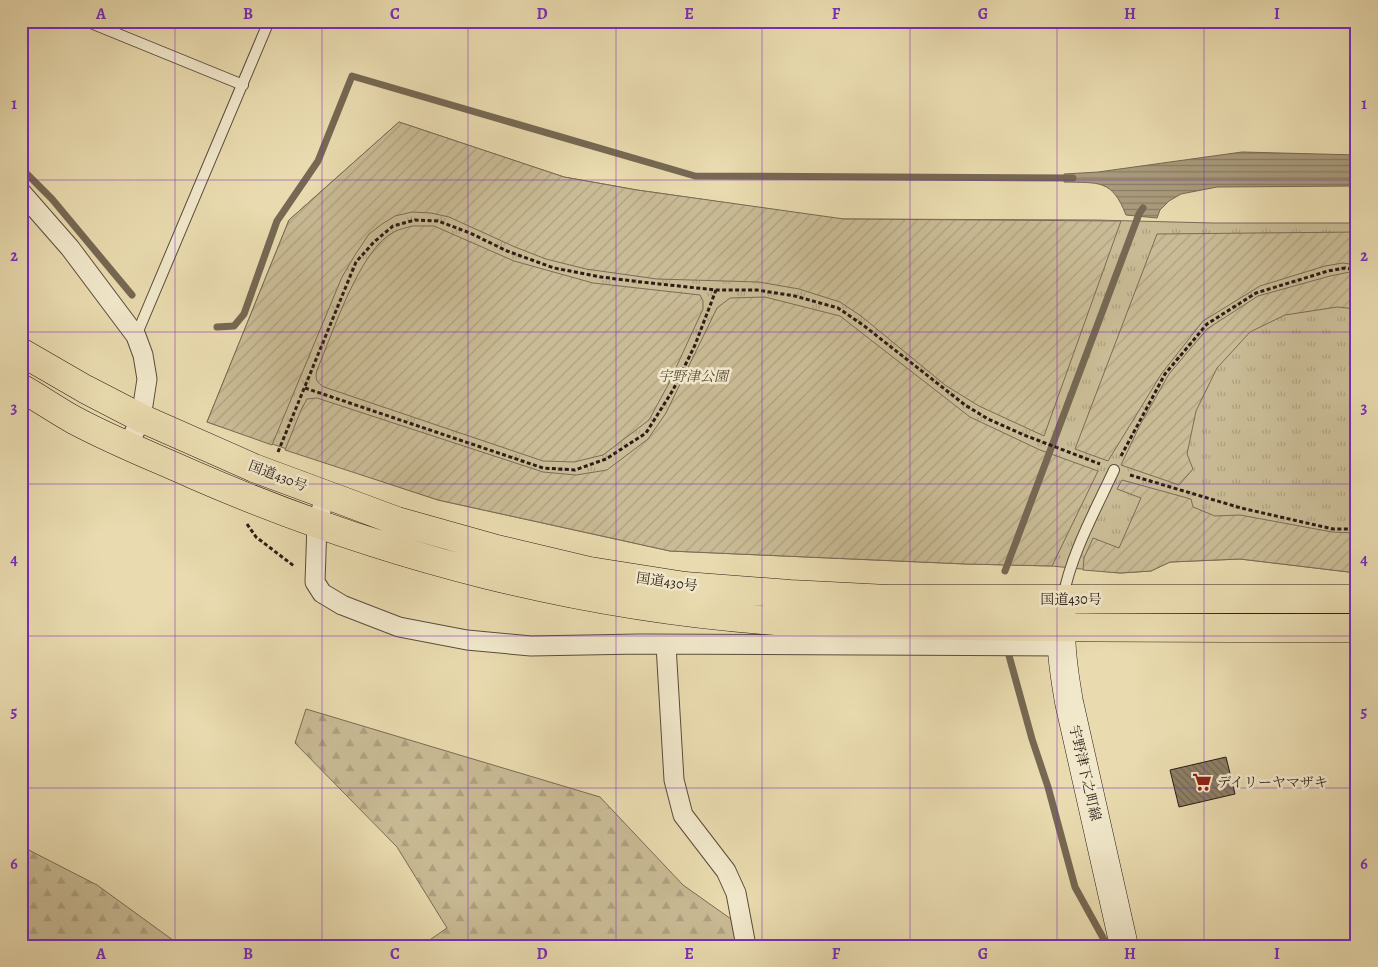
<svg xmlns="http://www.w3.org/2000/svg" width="1378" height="967" font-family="Alegreya,'Noto Serif JP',serif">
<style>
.forest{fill:url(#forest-firs);stroke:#7a6c56}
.park{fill:url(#park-tufts);stroke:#7a6c56}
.garden{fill:url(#garden-furrows);stroke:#7a6c56}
.water{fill:url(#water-rules);stroke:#766853}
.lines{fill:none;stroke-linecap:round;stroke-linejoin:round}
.stream{stroke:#766853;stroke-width:7}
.building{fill:url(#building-back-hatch);stroke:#2b1d16}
.service-casing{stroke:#5a4c3c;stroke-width:12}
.minor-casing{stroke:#5a4c3c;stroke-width:21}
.secondary-casing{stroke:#2b1d16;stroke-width:29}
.trunk-casing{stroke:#2b1d16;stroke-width:29}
.path{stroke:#2b1d16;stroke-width:3;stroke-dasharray:4 2.5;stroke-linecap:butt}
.service{stroke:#f1e8cb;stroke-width:10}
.minor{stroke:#f1e8cb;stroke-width:19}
.secondary{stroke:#f1e8cb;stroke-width:28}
.trunk{stroke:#e9dbaf;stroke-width:28}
.grid{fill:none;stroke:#7b2cbf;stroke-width:1;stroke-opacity:0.55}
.labels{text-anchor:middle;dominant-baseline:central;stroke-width:5;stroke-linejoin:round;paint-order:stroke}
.park-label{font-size:14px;font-style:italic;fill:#5a4c3c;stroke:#f1e8cb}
.street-label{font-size:14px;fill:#2b1d16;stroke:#f1e8cb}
.poi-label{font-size:14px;fill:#2b1d16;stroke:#f1e8cb;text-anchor:start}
.neatline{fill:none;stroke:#7b2cbf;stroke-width:2}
.grid-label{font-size:16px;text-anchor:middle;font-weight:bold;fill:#7b2cbf}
</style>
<defs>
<pattern id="forest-firs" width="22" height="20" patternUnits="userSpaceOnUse" patternTransform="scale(1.25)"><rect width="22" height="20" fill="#c9bb95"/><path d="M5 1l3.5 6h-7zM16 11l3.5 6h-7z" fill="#ada080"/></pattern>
<pattern id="park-tufts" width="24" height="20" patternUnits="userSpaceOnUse" patternTransform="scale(1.25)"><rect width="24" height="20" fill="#c9bb95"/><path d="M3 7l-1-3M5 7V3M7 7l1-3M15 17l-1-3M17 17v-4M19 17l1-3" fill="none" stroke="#ada080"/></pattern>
<pattern id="garden-furrows" width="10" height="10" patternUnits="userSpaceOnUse" patternTransform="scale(1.25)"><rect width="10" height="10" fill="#c9bb95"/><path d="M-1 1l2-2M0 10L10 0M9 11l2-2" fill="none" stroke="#ada080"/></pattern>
<pattern id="water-rules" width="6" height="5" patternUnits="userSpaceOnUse" patternTransform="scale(1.25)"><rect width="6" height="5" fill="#a89a7b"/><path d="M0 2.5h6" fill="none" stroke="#897d64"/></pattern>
<pattern id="building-back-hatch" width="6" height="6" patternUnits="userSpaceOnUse" patternTransform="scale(1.25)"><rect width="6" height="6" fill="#8e8066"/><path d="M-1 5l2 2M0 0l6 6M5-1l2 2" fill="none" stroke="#746853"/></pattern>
</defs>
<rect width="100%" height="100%" fill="#e9dbaf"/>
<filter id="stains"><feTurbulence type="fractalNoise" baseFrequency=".004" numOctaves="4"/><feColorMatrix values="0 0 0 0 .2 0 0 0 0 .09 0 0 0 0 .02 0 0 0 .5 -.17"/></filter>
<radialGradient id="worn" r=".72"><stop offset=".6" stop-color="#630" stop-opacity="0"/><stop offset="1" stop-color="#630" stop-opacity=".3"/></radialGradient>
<path class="forest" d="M306,709L600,797L683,885L731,919L737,946H421L447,928L397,847L295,743Z
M21,846L97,885L181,946H21Z"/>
<path class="park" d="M399,122L564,177L637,190L839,219L1096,220L1213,223H1357V573L1240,559L1170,562L1151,571L1120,573L1052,566L966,564L670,551L438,500L207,422L289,220Z"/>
<path class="garden" d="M399,122L564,177L637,190L844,219L1121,221L1044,436L979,406L945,385L861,316L840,302L799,289L759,282L657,279L586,269L546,259L515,247L449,217L431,213L412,212L395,216L382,224L369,234L355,255L342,277L272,445L207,422L289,220Z
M412,226H434L514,261L593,283L700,295L703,301V309L668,385L649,420L603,455L574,462L543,461L324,387C316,382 315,379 317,370C332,335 360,248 394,232C399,229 406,228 412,226Z
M1357,232V265L1343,263L1325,266L1260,286L1203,321L1162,373L1108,461L1075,449L1157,234Z
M1350,272L1357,273V309L1337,307L1285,315L1250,332L1217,368L1196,411L1187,454L1193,469L1179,485L1121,465L1140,425L1169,374L1207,329L1258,296L1330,276Z
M765,297L840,316L970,417L1040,450L1098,471L1052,566L966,564L670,551L438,500L285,450L301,410L307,399L317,398L543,472L576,475L607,470L648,439L666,413L717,308L730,298Z
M1122,480L1191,499L1193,507L1215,516L1240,515L1332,532L1357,533V573L1240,559L1170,562L1151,571L1120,573L1083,570L1084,558L1093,538L1119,548L1141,498L1117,489Z"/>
<path class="water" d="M1242,152L1357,155V186L1217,187L1181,194L1169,201L1160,210L1157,218L1126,215C1112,179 1099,183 1064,182V174L1098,172Z"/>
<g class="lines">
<path class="stream" d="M21,173L25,172L52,199L132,295
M217,327L234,326L244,314L277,221L318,161L352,76L695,176L1073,178
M1005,571L1139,214L1143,208
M1008,652L1032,739L1048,787L1075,887L1107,945"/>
</g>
<path class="building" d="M1226,757L1235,794L1179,807L1170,770Z"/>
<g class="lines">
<g class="service-casing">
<path id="service" d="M86,21L243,85
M136,336L269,21
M1063,598C1070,556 1096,509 1114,470"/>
</g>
<g class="minor-casing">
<path id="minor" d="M21,192L70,248L136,336L143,355L147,379L141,418L128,446
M326,494L317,524L315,582L322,593L342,605L399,627L467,640L531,646L640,644L1061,646
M666,645L674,780L683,815L726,871L736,893L746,946"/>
</g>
<g class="secondary-casing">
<path id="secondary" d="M1062,603C1059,637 1063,668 1069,702L1124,946"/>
</g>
<g class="trunk-casing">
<path id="trunk" d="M21,352L85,389L141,418L254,468L397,521L493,548L590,571L685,586L790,594L888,599H1357
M21,388C39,398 56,410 74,420C113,441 154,457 194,475C382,557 584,609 789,622C847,625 905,625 962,626C1094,628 1225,628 1357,628"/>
</g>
<path class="path" d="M305,388L543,468L575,470L606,459L646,433L673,390L695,345L716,290
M278,452L356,262L374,242L393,226L415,220L438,221L470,233L507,251L554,268L601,277L641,282L716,290H757L795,296L838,308L863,325L965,405L988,419L1024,435L1100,464
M1121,456L1165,374L1207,324L1256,293L1328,271L1345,268L1357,270
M1130,475L1241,508L1333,529H1357
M247,524L256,537L294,566"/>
<use href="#service" class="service"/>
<use href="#minor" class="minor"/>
<use href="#secondary" class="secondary"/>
<use href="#trunk" class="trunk"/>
</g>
<path class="grid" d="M175,21V946M322,21V946M468,21V946M616,21V946M762,21V946M910,21V946M1057,21V946M1204,21V946M21,180H1357M21,332H1357M21,484H1357M21,636H1357M21,788H1357"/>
<defs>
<g id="supermarket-bare" transform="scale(1.5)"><path d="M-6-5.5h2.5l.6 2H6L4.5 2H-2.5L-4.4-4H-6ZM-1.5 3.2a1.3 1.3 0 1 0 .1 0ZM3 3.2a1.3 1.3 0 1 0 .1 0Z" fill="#8f2418" stroke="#f1e8cb" stroke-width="2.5" paint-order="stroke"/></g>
</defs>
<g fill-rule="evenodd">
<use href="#supermarket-bare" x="1202" y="782"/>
</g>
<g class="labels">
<g class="park-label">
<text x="693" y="376">宇野津公園</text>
</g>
<g class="street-label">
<text transform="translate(278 476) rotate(21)">国道430号</text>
<text transform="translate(667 582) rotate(8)">国道430号</text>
<text x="1071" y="599">国道430号</text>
<text transform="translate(1085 773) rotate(77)">宇野津下之町線</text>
</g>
<g class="poi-label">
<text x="1217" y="782">デイリーヤマザキ</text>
</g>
</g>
<rect width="1378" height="967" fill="none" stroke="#e9dbaf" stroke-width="55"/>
<rect x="28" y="28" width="1322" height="912" class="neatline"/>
<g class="grid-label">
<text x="101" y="19">A</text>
<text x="248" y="19">B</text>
<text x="395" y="19">C</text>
<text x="542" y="19">D</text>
<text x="689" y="19">E</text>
<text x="836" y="19">F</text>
<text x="983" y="19">G</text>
<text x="1130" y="19">H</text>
<text x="1277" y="19">I</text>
<text x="14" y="109">1</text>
<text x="1364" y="109">1</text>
<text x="14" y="261">2</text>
<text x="1364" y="261">2</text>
<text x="14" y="413">3</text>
<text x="1364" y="413">3</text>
<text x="14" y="565">4</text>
<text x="1364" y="565">4</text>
<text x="14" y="717">5</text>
<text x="1364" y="717">5</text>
<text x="14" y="869">6</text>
<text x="1364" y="869">6</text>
<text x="101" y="959">A</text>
<text x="248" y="959">B</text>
<text x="395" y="959">C</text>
<text x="542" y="959">D</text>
<text x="689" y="959">E</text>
<text x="836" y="959">F</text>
<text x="983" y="959">G</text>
<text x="1130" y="959">H</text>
<text x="1277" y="959">I</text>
</g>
<rect width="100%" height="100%" filter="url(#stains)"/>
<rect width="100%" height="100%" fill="url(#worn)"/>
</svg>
